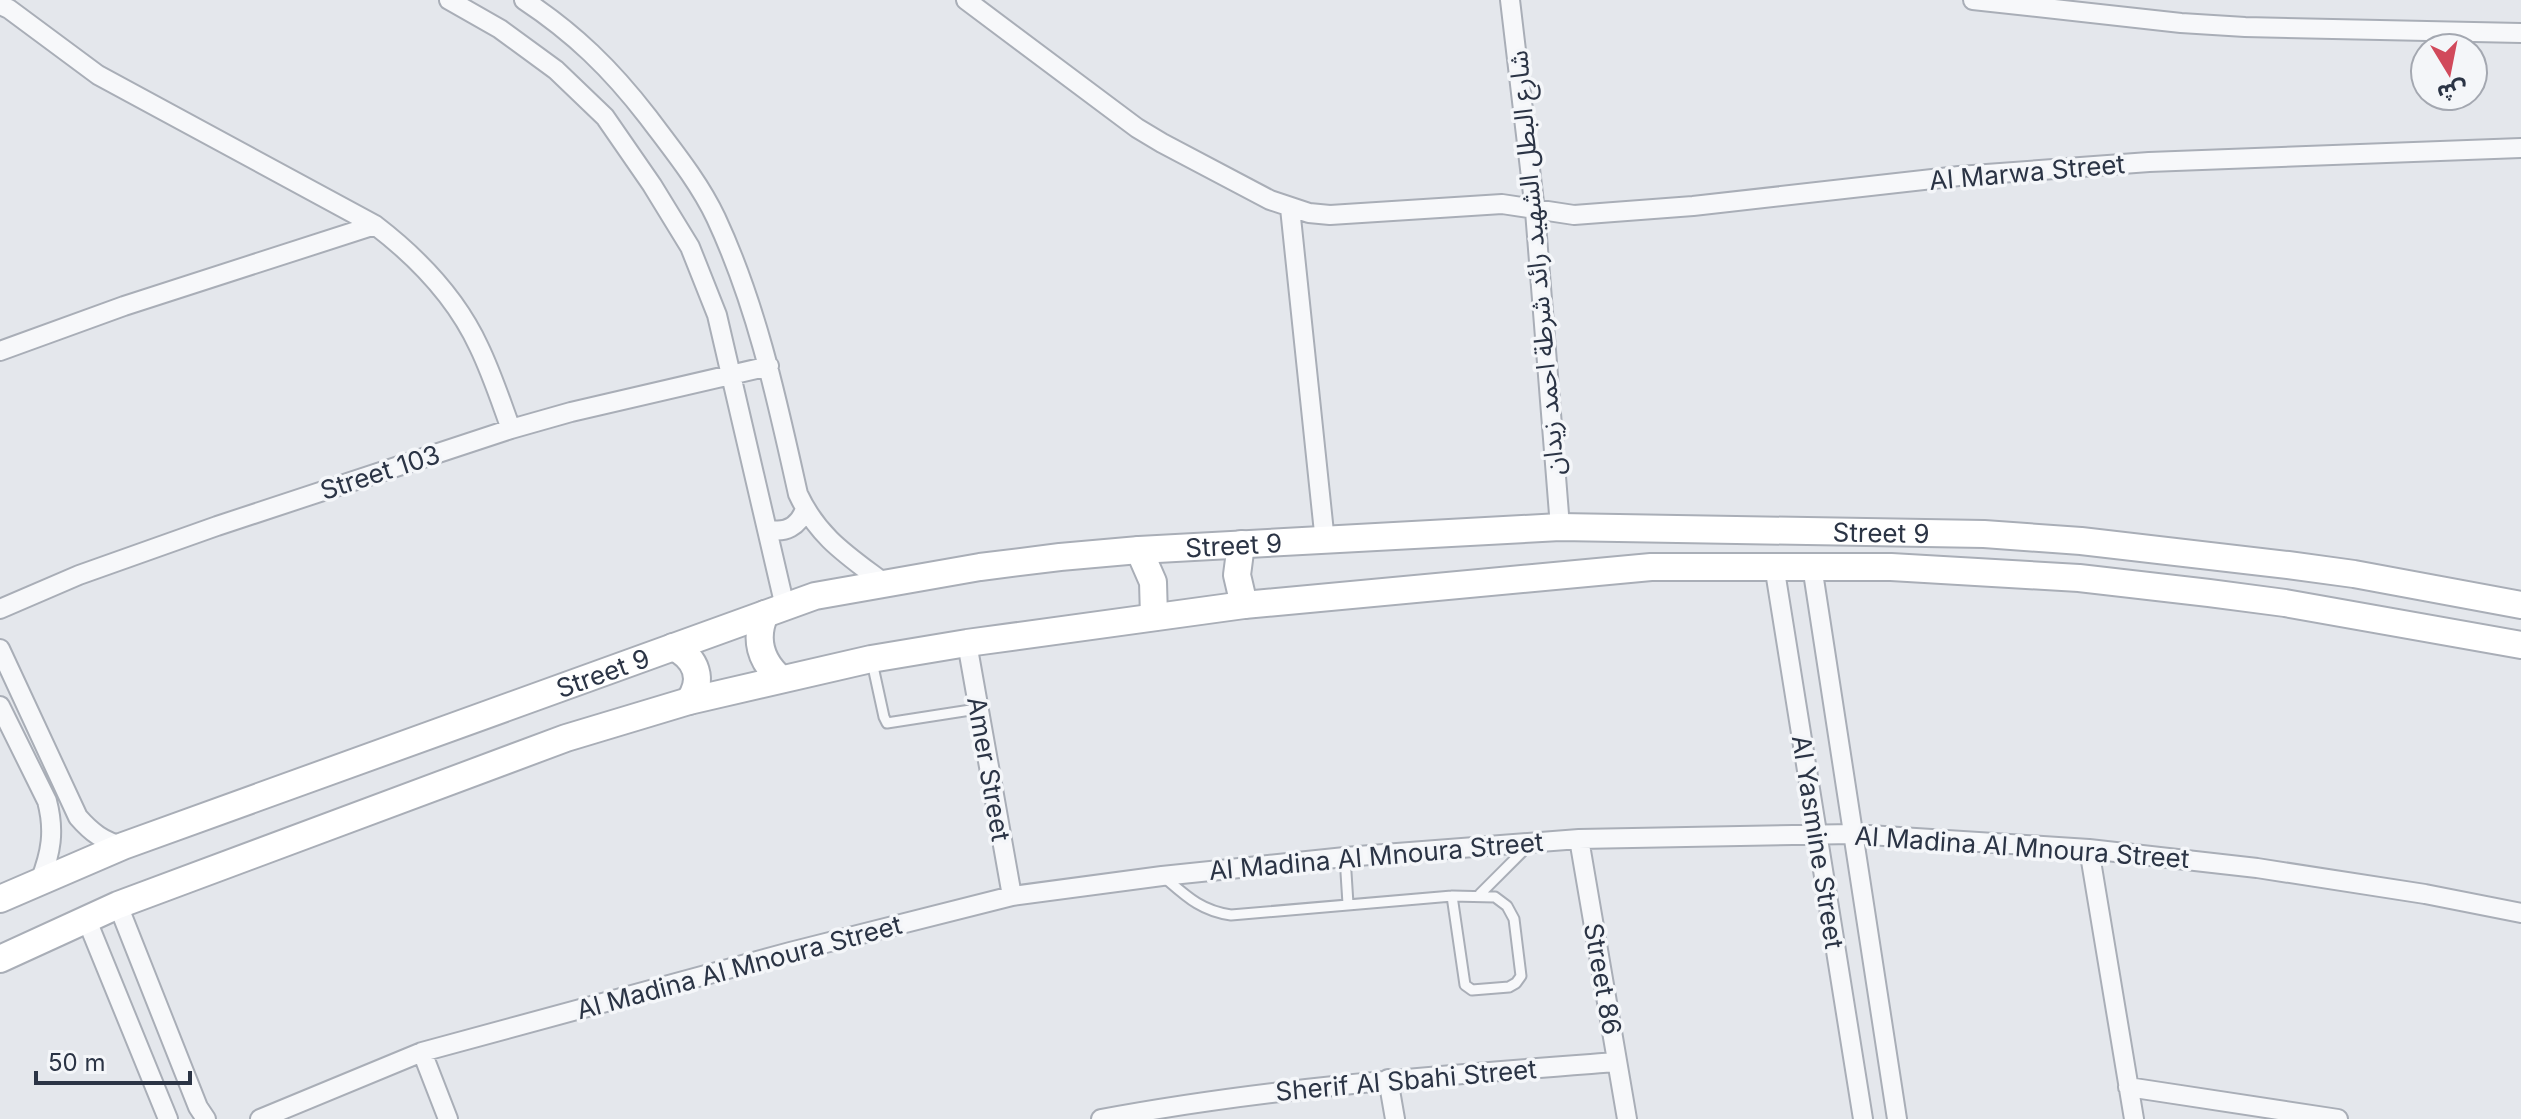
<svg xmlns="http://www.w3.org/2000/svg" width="2521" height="1119" font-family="Inter,'Noto Sans Arabic',sans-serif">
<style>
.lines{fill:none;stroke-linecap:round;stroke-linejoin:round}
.service-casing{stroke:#a9aeb7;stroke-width:13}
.minor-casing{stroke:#a9aeb7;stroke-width:22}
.secondary-casing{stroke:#a9aeb7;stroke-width:30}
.service{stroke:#f7f8fa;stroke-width:9}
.minor{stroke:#f7f8fa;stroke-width:18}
.secondary{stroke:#fff;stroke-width:26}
.labels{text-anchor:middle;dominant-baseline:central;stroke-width:7;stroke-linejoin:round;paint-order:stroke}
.street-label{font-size:26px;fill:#2b3445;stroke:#f4f6f9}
</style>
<rect width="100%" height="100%" fill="#e4e7ec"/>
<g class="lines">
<g class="service-casing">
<path id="service" d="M872,662L884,717L887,723L977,709
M1345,857L1348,904
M1164,877C1186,896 1201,911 1231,915L1452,896L1495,897L1507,906L1514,919L1521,976L1516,983L1509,987L1472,990L1465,985L1452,896
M1480,894L1528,846"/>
</g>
<g class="minor-casing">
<path id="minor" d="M449,0L500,29L556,70L605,117L652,185L690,247L717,315L785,607
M524,0C574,33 611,69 648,117C672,149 699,182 716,218C757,306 777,400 798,494C818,537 847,555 884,583
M966,0L1137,128L1162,143L1270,200L1309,213L1330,215L1502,204L1574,215L1693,206L1959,176L2149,162L2521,148
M1510,0L1535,211L1560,527
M1973,0L2181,23L2245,27L2521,33
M0,5L9,9L98,75L375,225C418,258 456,297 479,347C492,374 501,402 511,429
M1290,208L1325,542
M0,351L124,306L375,225
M767,529C785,534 799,526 805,509
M1774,565L1863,1119
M1812,566L1897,1119
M0,609L79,575L217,526L511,429L571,412L769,366
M967,643L1012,896
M0,649L78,817C91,832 104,842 123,846
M0,706L47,801C55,831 51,853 40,881
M1579,839L1627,1119
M2089,849L2134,1119
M118,905L198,1107L206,1119
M86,918L168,1119
M422,1052L448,1119
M1388,1079L1395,1119
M2128,1087L2338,1119
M260,1119L422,1052L790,952L1012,896L1162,876L1345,857L1579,839L1853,834L2089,849L2257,868L2425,894L2521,913
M1101,1119C1272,1087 1445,1075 1617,1062"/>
</g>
<g class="secondary-casing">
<g id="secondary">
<path d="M1241,544L1237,575L1244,605"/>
<path d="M1139,550L1153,582L1154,617"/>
<path d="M765,614C754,639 760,661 781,679"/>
<path d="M673,647C697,658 704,680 689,701"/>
<path id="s1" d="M0,899L123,846L815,596L980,567L1060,557L1139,550L1560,527L1984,534L2081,541L2288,565L2354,574L2521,605"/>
<path d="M0,959L118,905L566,738L689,701L871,659L967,643L1244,605L1651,567H1891L2079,578L2209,593L2285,603L2521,645"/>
</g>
</g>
<use href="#service" class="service"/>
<use href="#minor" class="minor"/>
<use href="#secondary" class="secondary"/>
</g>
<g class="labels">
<g class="street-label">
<text transform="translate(2027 172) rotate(-5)">Al Marwa Street</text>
<text transform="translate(1536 263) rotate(-95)">شارع البطل الشهيد رائد شرطة احمد زيدان</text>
<text transform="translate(380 472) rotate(-18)">Street 103</text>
<text stroke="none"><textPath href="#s1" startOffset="1940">Street 9</textPath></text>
<text stroke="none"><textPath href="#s1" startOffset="1292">Street 9</textPath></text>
<text stroke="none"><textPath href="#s1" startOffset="644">Street 9</textPath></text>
<text transform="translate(989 769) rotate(80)">Amer Street</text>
<text transform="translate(1818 842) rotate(81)">Al Yasmine Street</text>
<text transform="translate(2022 847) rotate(4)">Al Madina Al Mnoura Street</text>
<text transform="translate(1376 856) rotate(-5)">Al Madina Al Mnoura Street</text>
<text transform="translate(739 967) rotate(-15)">Al Madina Al Mnoura Street</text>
<text transform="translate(1603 979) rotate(80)">Street 86</text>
<text transform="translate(1406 1080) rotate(-5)">Sherif Al Sbahi Street</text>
</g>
</g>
<g transform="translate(2449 72) rotate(170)"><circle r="38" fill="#f4f6f9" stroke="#a4a8b1" stroke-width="2"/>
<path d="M0-6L14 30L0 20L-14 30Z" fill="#d1495b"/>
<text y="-12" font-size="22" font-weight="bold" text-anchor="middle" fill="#2b3445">ش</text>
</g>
<path d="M36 1071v12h154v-12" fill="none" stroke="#2b3445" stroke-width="4"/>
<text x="48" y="1071" font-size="24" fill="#2b3445" stroke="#f4f6f9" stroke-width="6" paint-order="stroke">50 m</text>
</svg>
